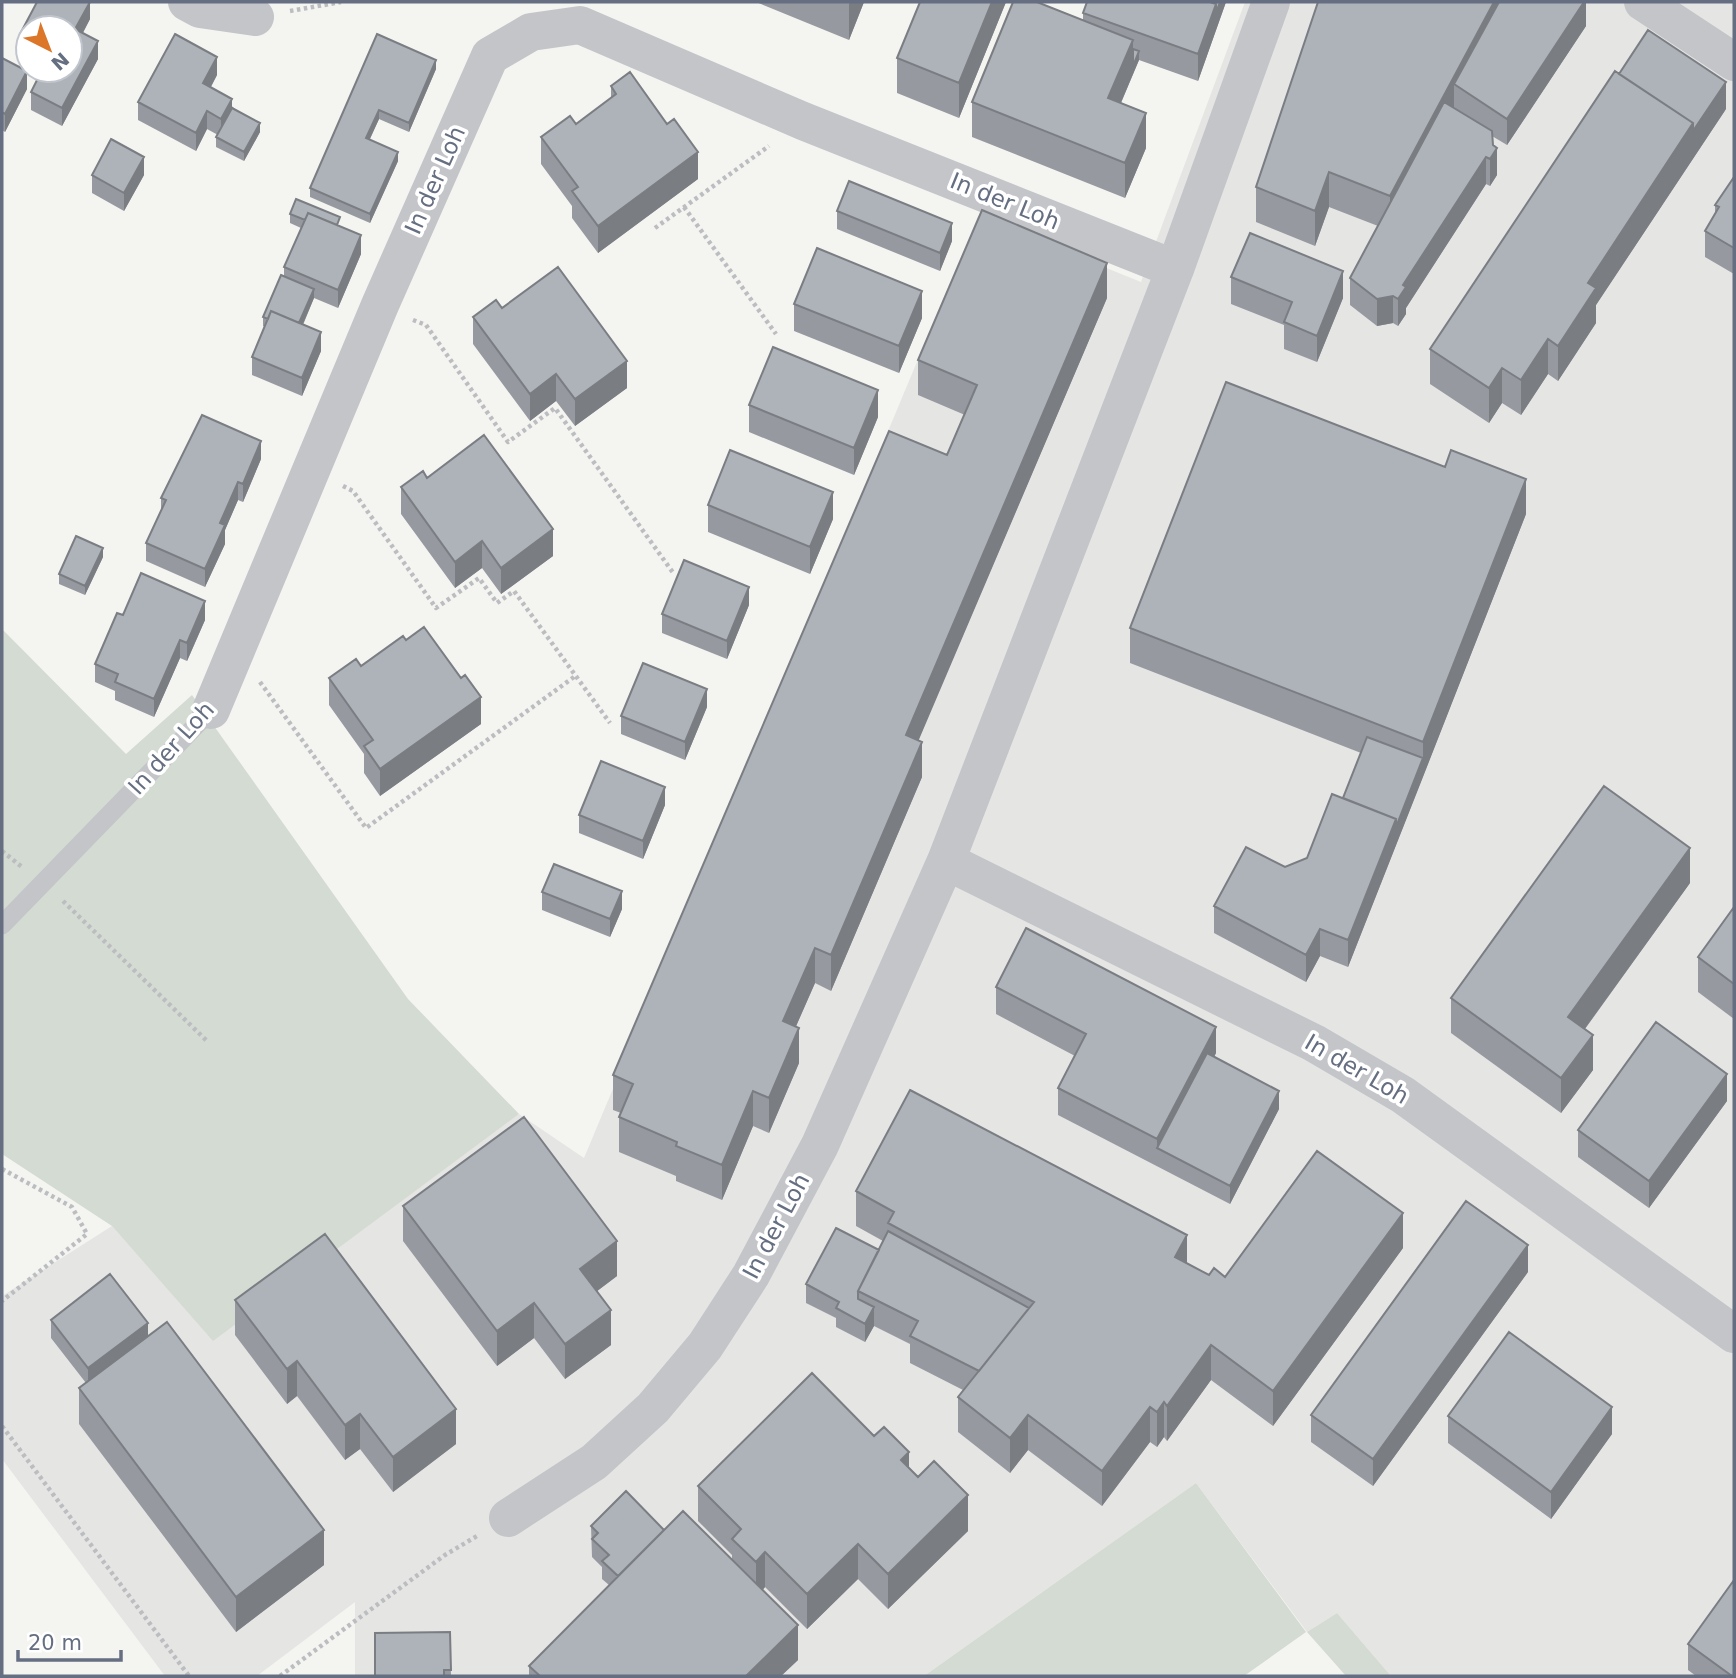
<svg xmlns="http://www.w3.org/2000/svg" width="1736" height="1678" font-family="'DejaVu Sans',sans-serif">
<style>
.built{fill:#e5e5e4}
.green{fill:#d4dbd2}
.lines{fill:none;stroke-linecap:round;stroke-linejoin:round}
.path{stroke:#bcbdc0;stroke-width:4.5;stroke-dasharray:3.5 3.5;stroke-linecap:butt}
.service{stroke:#c3c5c9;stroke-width:19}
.minor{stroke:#c3c5c9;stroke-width:38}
.wall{fill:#96999f}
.shaded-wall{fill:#7a7d82}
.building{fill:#aeb2b9;stroke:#7a7d82;stroke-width:2}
.labels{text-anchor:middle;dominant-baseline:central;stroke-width:7;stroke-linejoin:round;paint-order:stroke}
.street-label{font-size:23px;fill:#656f81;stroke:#fff}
</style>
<rect width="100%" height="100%" fill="#f4f5f1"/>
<path class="built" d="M1245,2H1734V1676H1391L1337,1613L1307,1632L1196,1483L924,1676H355V1602L257,1676H165L2,1459V1296L112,1226L213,1340L519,1114L584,1158L978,216L1141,282Z"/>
<path class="green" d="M2,629L126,754L192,695L408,999L519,1114L213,1341L112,1226L2,1154Z
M1196,1483L1306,1632L1244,1676H924Z
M1337,1613L1391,1676H1346L1307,1632Z"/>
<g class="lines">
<path class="path" d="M290,11L341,2
M684,207L776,334
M655,228L769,146
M413,320L426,325L508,442L555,408L674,574
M343,486L353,491L436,608L479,578L497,603L514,591L610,723
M260,682L366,828L574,677
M2,851L22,867
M63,901L208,1042
M2,1169L72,1207L87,1234L2,1301
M2,1426L189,1676
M280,1676L445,1555L477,1536"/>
<path class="service" d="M2,925L211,710"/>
<path class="minor" d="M187,2L200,9L255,17
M1643,2L1734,62
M211,710L380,305L490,56L531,32L580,25L803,121L1175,269
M946,861L1314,1043L1403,1095L1734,1334
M508,1518L594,1462L653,1408L705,1346L751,1275L820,1145L946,861L1175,269L1271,2"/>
</g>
<path class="wall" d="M37,2H90V19L83,33L98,41V59L62,126L31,110V92L42,70H70V28H28V56L20,52V34Z
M756,2H864L849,40Z
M920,2H1006L959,118L897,93V58Z
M1087,2H1226L1198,81L1139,60L1121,103L1146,148L1125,198L972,137V102L1083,20V13Z
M1586,2V26L1507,145L1492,136L1497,175L1490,186L1486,184L1406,308V314L1398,326L1393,323L1377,326L1350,305V278L1378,226L1329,207L1315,246L1256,222V187Z
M377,34L436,69L409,132L379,119L370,139L398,161L370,223L310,197V188Z
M2,58L27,89L5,132L2,130Z
M217,75L211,87L260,132L244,161L216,147V137L218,135L207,129L196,151L138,120V102Z
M611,86L698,179L598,253L572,218V206L541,164V137L576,124L611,98Z
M1726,109L1596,305V323L1558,381L1548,374L1521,415L1502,403L1489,423L1430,384V349Z
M92,175H144L124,211L92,193Z
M1734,177V274L1705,257V231L1715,213V205Z
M837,211L952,241L940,271L837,229Z
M290,214L340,226L361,254L338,308L314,298L303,325L321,351L302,396L252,375V357L265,327L263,326V317L284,277V267L301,228L290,223Z
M1231,277L1343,298L1317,362L1284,349V325L1231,304Z
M1107,298L918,740L922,777L831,991L815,983L796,1026L799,1063L769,1133L753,1126L722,1200L676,1181V1176L619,1152V1117L621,1113L613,1110V1075L947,455L965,415L918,395V360Z
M794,304L922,318L899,373L794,331Z
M502,308L627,388L575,426L556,401L530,421L473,344V317Z
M749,405L878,417L854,475L749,432Z
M261,459L243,502L238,500L225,530V544L205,587L146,561V543L161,510V498Z
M427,478L553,556L501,594L482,568L455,588L401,514V487Z
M708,505L833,519L810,574L708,532Z
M1526,514L1348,967L1320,956L1306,982L1214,933V906L1285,867L1307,858L1343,798L1361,753L1130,663V628Z
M103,557L85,595L59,584V574Z
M749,605L727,659L662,633V614Z
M123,615L205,620L187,661L180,658L154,717L115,700V691L95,682V664Z
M406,640L481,724L380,796L364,773V754L329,705V678L361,666Z
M707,707L685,760L621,734V716Z
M665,805L643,859L579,833V815Z
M1690,883L1585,1029L1593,1070L1561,1113L1451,1033V998Z
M542,892L622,909L610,937L542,910Z
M1734,907V1019L1698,992V957Z
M996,987L1216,1053L1214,1057L1279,1109L1230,1204L1058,1115V1088L1075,1056L996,1014Z
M1727,1101L1649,1208L1578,1157V1130Z
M856,1191L1187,1264L1209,1275L1225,1277L1403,1248L1273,1426L1211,1380L1167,1441L1164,1437L1157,1447L1150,1442L1102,1506L1028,1450L1010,1473L958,1432V1397L963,1390L910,1363V1344L874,1326L865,1342L836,1327V1318L806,1303V1284L879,1250L883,1241L856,1226Z
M403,1206L617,1276L597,1291L611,1345L565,1379L534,1338L497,1366L403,1241Z
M1528,1272L1373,1486L1311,1442V1415Z
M235,1300L456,1444L393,1492L360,1449L345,1460L297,1396L287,1404L235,1335Z
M51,1320L148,1336L324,1565L236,1632L79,1424V1388L86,1383L51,1338Z
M1448,1416L1612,1434L1551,1519L1448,1443Z
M874,1436L909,1468L968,1531L888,1609L858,1579L807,1629L765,1587L763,1590L798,1660L781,1676H529V1666L609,1585L602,1579V1567L592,1557L591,1526L664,1530L732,1560V1555L698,1521V1486Z
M450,1632L451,1676H375Z
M1688,1644L1734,1676H1696L1688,1670Z"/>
<path class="shaded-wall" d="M90,2V19L75,47V29Z
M850,2H864L849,40V4Z
M992,2H1006L959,118V83Z
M1220,2H1226L1198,81V54L1216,4Z
M1494,2H1497V13L1454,84V111L1390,231V196Z
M1584,2H1586V26L1507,145V119Z
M1133,40V66L1139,51V60L1108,133V98Z
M98,41V59L62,126V108Z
M217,57V75L203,101V83Z
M436,60V69L409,132V123Z
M27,71V89L5,132V114Z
M1726,82V109L1596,305V323L1558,381V346L1588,283L1693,123Z
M232,99V117L221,137V119Z
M379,110V119L366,147V138Z
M207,111V129L196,151V133Z
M1146,113V148L1125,198V163Z
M260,123V132L244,161V152Z
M1497,148V175L1490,186V159Z
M398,152V161L370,223V214Z
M698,152V179L598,253V226Z
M144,157V175L124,211V193Z
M1486,157V184L1406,308V314L1398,326V299L1403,285Z
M1329,172V207L1315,246V211Z
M952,223V241L940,271V253Z
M361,235V254L338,308V290Z
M1107,263V298L906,770V735Z
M1343,271V298L1317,362V336Z
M314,289V298L296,340V331Z
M922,291V318L899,373V346Z
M1393,296V323L1377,326V299Z
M321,332V351L302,396V378Z
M1548,339V374L1521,415V380Z
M627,361V388L575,426V399Z
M1502,368V403L1489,423V388Z
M556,374V401L530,421V394Z
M878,390V417L854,475V448Z
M261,441V459L243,502V484Z
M1526,479V514L1423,777V742Z
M238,482V500L225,530V544L205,587V569L220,523Z
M833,492V519L810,574V547Z
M553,529V556L501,594V568Z
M482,541V568L455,588V562Z
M103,548V557L85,595V586Z
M749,587V605L727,659V641Z
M205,601V620L187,661V643Z
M180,640V658L154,717V699Z
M707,689V707L685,760V742Z
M481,697V724L380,796V769Z
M922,742V777L831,991V955Z
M1423,758V777L1348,967V940L1396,819Z
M665,787V805L643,859V841Z
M1690,848V883L1568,1052V1017Z
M622,891V909L610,937V919Z
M1320,929V956L1306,982V955Z
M815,948V983L783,1056V1021Z
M1216,1027V1053L1164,1152L1157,1148V1139Z
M799,1028V1063L769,1133V1098Z
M1593,1035V1070L1561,1113V1078Z
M1727,1074V1101L1649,1208V1181Z
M753,1091V1126L722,1200V1165Z
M1279,1091V1109L1230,1204V1186Z
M1403,1213V1248L1273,1426V1391Z
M1187,1235V1270L1175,1257Z
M617,1241V1276L580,1304V1269Z
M1528,1245V1272L1373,1486V1459Z
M534,1303V1338L497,1366V1331Z
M874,1307V1326L865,1342V1324Z
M611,1310V1345L565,1379V1344Z
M148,1323V1341L88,1386V1368Z
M1211,1345V1380L1167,1441V1406Z
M297,1361V1396L287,1404V1369Z
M1164,1402V1437L1157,1447V1412Z
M1150,1407V1442L1102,1506V1471Z
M1612,1407V1434L1551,1519V1492Z
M456,1409V1444L393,1492V1457Z
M360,1414V1449L345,1460V1425Z
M1028,1415V1450L1010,1473V1438Z
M909,1452V1487L901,1460Z
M968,1495V1531L888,1609V1574Z
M324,1530V1565L236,1632V1597Z
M858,1544V1579L807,1629V1594Z
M765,1552V1587L756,1597V1562Z
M798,1625V1660L781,1676H746Z"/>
<path class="building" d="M37,2H90L75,29L98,41L62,108L31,92L42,70H70V28H28V38L20,34Z
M920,2H992L959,83L897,58Z
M1013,2H1037L1133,40L1108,98L1146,113L1125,163L972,102Z
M1087,2H1210L1216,4L1198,54L1083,13Z
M1210,2H1220L1216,13V4Z
M1318,2H1494L1390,196L1329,172L1315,211L1256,187Z
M1499,2H1584L1507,119L1454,84Z
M1648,30L1726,82L1693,131V123L1619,74Z
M175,34L217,57L203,83L232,99L221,119L207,111L196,133L138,102Z
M377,34L436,60L409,123L379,110L366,138L398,152L370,214L310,188Z
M1133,49L1139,51L1133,66Z
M2,58L27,71L5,114L2,112Z
M1615,71L1693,123L1588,283L1596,288L1558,346L1548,339L1521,380L1502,368L1489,388L1430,349Z
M630,72L667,124L674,119L698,152L598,226L572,191L578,187L541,137L570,116L576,124L616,94L611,86Z
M1444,102L1492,131L1493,145L1497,148L1490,159L1486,157L1403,285L1406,287L1398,299L1393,296L1377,299L1350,278Z
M232,108L260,123L244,152L216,137Z
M111,139L144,157L124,193L92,175Z
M1734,177V248L1705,231L1719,207L1715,205Z
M849,181L952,223L940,253L837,211Z
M296,199L340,217L337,225L308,213L305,220L290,214Z
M982,210L1107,263L906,735L922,742L831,955L815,948L783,1021L799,1028L769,1098L753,1091L722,1165L676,1146L677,1142L619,1117L633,1084L613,1075L889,431L947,455L977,385L918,360Z
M308,213L361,235L338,290L284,267Z
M1250,233L1343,271L1317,336L1284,322L1292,302L1231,277Z
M817,248L922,291L899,346L794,304Z
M558,267L627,361L575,399L556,374L530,394L473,317L496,300L502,308Z
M281,275L314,289L299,323L271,311L268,319L263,317Z
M271,311L321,332L302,378L252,357Z
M773,347L878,390L854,448L749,405Z
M1226,382L1445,467L1451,450L1526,479L1423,742L1130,628Z
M202,415L261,441L243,484L238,482L220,523L225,525L205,569L146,543L166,500L161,498Z
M484,435L553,529L501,568L482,541L455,562L401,487L423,471L427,478Z
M730,450L833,492L810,547L708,505Z
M76,536L103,548L85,586L59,574Z
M684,560L749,587L727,641L662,614Z
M141,573L205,601L187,643L180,640L154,699L115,682L118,674L95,664L117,613L123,615Z
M424,627L461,678L465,675L481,697L380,769L364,746L373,740L329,678L356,659L361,666L403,636L406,640Z
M643,663L707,689L685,742L621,716Z
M1367,737L1423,758L1396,827V819L1343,798Z
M601,761L665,787L643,841L579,815Z
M1604,786L1690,848L1568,1017L1593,1035L1561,1078L1451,998Z
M1332,794L1396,819L1348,940L1320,929L1306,955L1214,906L1246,847L1285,867L1307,858Z
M554,864L622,891L610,919L542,892Z
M1734,907V984L1698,957Z
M1026,928L1216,1027L1157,1139L1058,1088L1086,1034L996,987Z
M1656,1022L1727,1074L1649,1181L1578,1130Z
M1207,1053L1279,1091L1230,1186L1157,1148Z
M910,1090L1187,1235L1175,1257L1209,1275L1214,1268L1225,1277L1317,1151L1403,1213L1273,1391L1211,1345L1167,1406L1164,1402L1157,1412L1150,1407L1102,1471L1028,1415L1010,1438L958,1397L1034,1302L888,1223L894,1212L856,1191Z
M524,1117L617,1241L580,1269L611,1310L565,1344L534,1303L497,1331L403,1206Z
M1466,1201L1528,1245L1373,1459L1311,1415Z
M836,1228L879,1250L858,1291V1299L874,1307L865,1324L836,1308L839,1302L806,1284Z
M888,1231L1029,1308L979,1371L910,1336L918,1321L858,1291Z
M325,1234L456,1409L393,1457L360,1414L345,1425L297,1361L287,1369L235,1300Z
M110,1274L148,1323L88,1368L51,1320Z
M167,1322L324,1530L236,1597L79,1388Z
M1509,1332L1612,1407L1551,1492L1448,1416Z
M812,1373L874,1436L884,1427L909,1452L901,1460L918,1477L934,1461L968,1495L888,1574L858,1544L807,1594L765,1552L756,1562L732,1539L741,1529L698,1486Z
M626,1491L664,1530L618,1576L602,1561L609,1555L592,1539L598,1533L591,1526Z
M683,1511L798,1625L746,1676H540L529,1666Z
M1734,1580V1676H1732L1688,1644Z
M450,1632L451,1670H444V1676H375V1633Z"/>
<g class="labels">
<g class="street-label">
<text transform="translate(435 180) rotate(-66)">In der Loh</text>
<text transform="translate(1005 201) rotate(22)">In der Loh</text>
<text transform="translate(171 748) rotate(-48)">In der Loh</text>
<text transform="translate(1357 1069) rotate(30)">In der Loh</text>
<text transform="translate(776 1226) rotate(-62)">In der Loh</text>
</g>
</g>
<rect width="1736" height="1678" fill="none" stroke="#656f81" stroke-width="7"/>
<g transform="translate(49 49) rotate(138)"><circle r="33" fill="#ffffff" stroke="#c1c5cd" stroke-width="2"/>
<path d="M0-5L12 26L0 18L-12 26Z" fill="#dc772a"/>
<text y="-10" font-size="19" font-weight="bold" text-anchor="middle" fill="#656f81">N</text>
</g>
<path d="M18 1650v10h103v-10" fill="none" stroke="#656f81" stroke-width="3.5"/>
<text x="28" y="1650" font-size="21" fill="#656f81" stroke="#ffffff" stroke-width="5" paint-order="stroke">20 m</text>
</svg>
